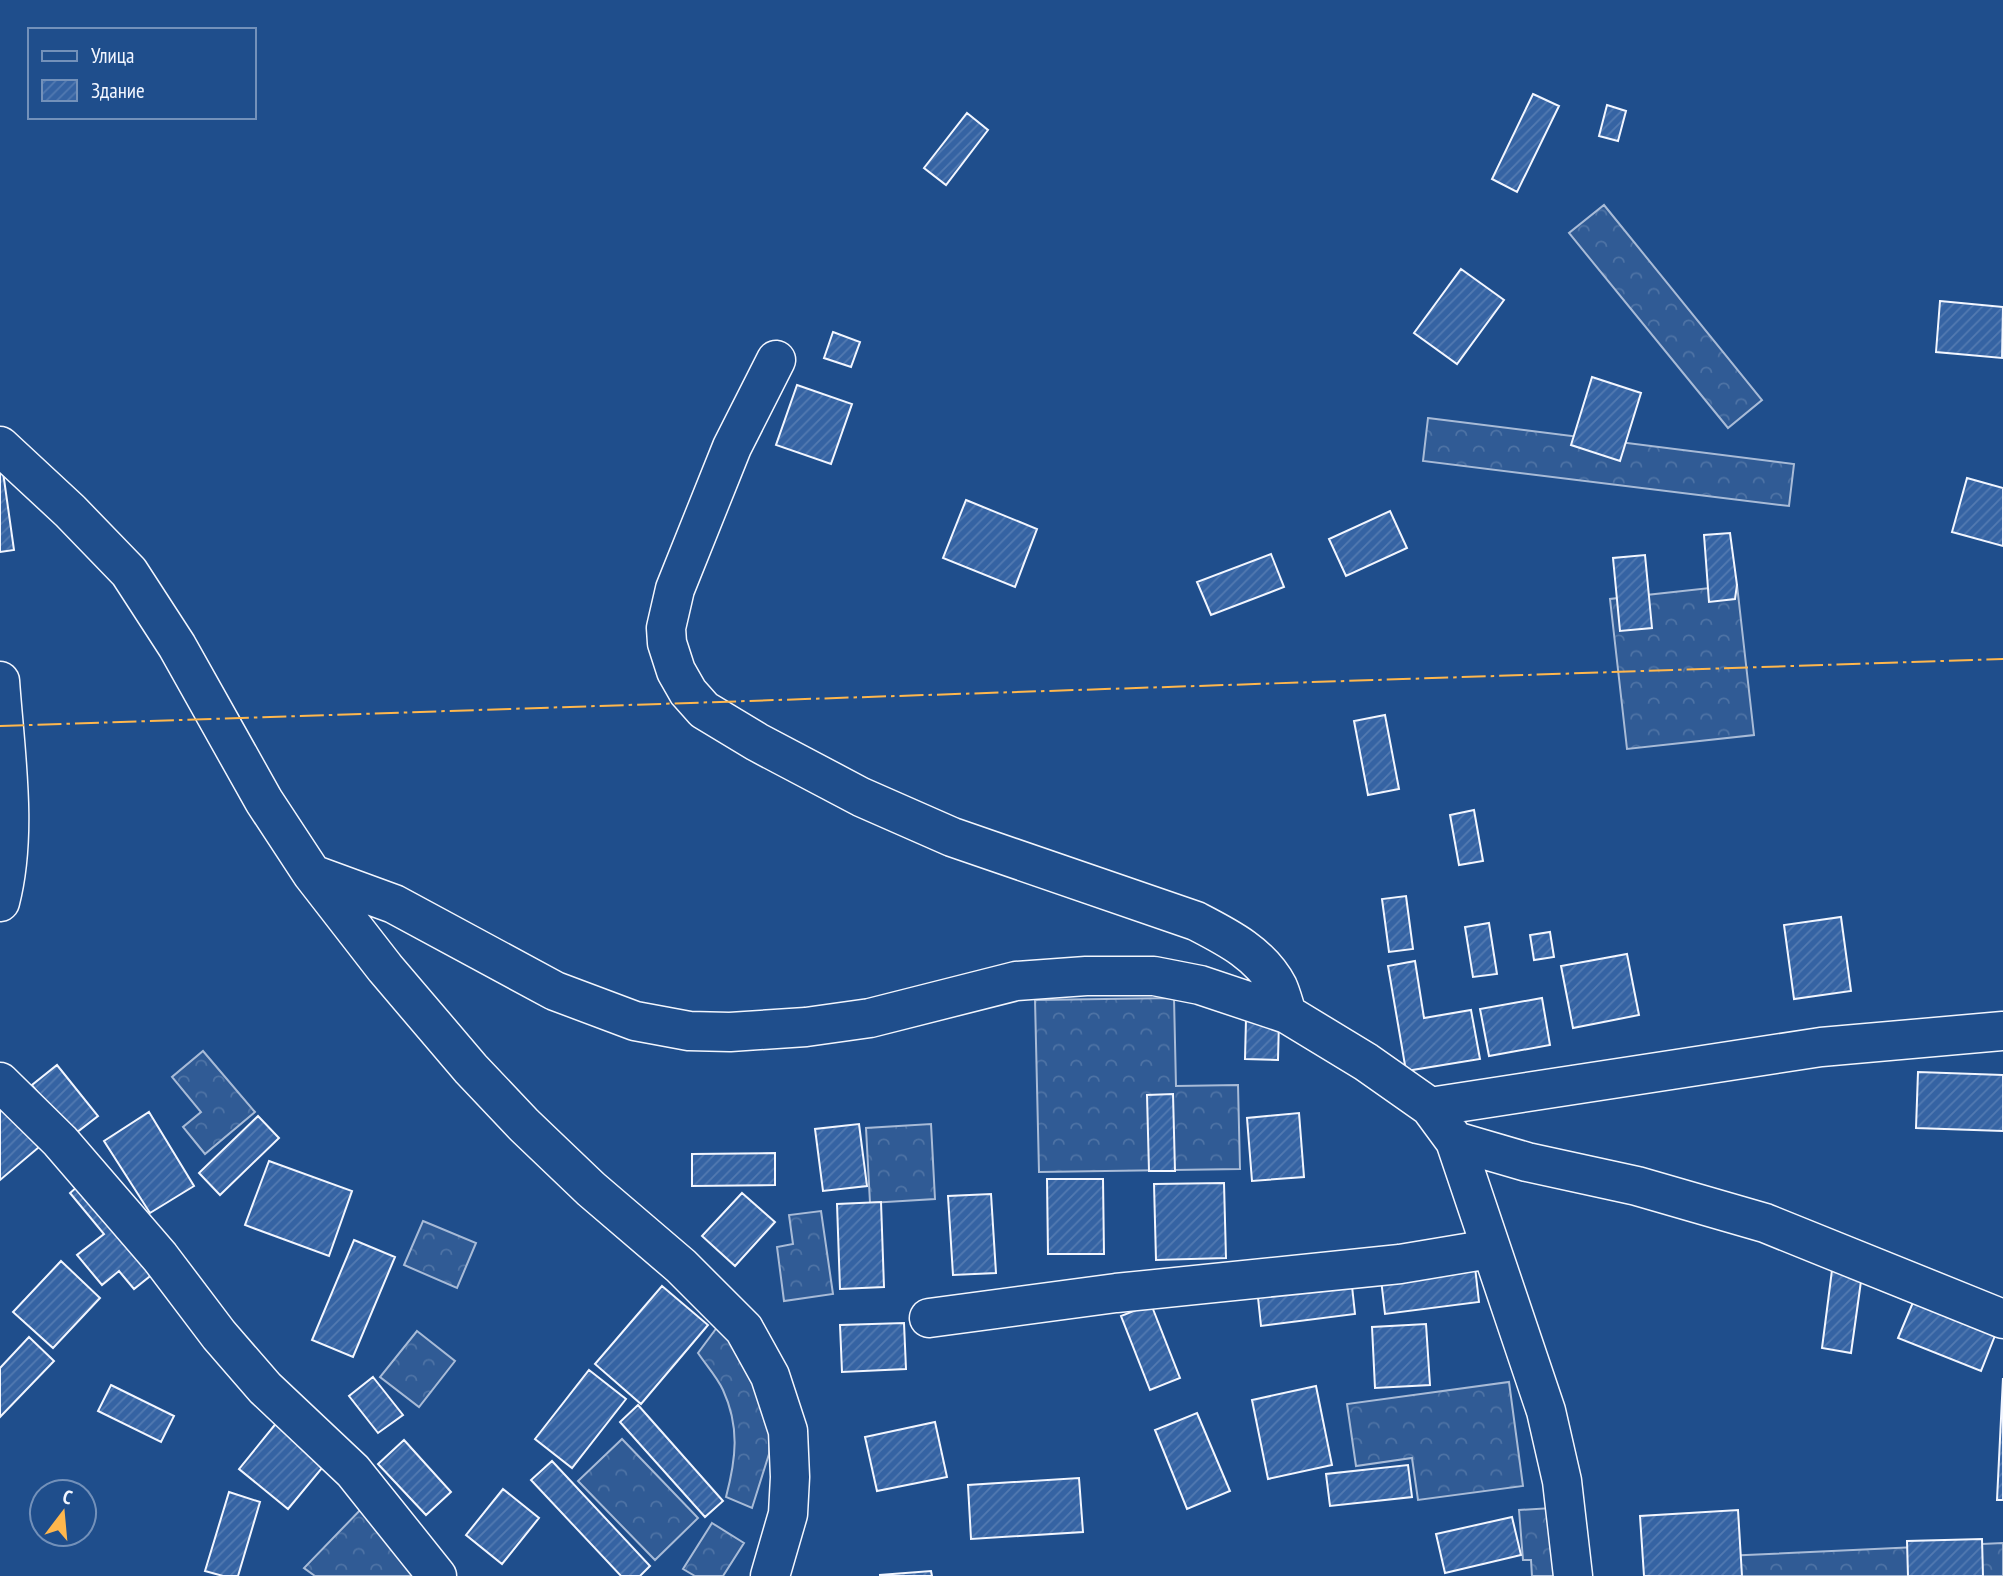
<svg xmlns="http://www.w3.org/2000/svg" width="2003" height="1576" font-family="'PT Sans Narrow',sans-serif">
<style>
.forest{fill:url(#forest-crowns);stroke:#a8bbd7;stroke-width:2}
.building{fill:url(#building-hatch);stroke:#f2f6ff;stroke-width:2}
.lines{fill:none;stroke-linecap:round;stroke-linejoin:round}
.minor-casing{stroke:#f2f6ff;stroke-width:41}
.minor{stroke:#1f4e8c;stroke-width:38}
.power{stroke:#ffb74d;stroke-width:2;stroke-dasharray:24 5 3.5 5;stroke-linecap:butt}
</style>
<defs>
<pattern id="forest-crowns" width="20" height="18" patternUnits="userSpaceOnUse" patternTransform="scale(1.75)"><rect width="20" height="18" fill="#305b95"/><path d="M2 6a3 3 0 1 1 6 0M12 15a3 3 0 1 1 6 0" fill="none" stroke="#4e73a5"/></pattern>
<pattern id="building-hatch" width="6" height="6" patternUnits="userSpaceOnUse" patternTransform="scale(1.75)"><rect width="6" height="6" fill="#3563a3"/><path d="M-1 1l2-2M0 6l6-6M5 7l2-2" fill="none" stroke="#537ab1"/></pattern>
</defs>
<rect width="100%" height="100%" fill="#1f4e8c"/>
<path class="forest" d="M1604,205L1762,400L1728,428L1569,233Z
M1428,418L1794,464L1789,506L1423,461Z
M1737,585L1754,735L1627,749L1610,599Z
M1174,998L1176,1086L1238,1085L1240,1169L1039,1172L1035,1000Z
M203,1051L255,1112L205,1154L183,1127L201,1112L172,1077Z
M931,1124L935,1199L870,1203L866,1128Z
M821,1211L833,1294L784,1301L777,1247L793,1244L789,1215Z
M423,1221L476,1243L457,1288L404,1265Z
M721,1322L770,1409L769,1454L752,1508L726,1497C736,1459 740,1427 723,1390C717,1377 706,1365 698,1353Z
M417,1331L455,1361L419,1407L380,1377Z
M1509,1382L1523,1486L1418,1500L1412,1458L1356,1466L1347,1404Z
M622,1439L698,1518L655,1560L578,1481Z
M366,1504L422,1576H315L304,1568Z
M1552,1508L1557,1576H1532L1531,1560H1523L1519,1510Z
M712,1523L744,1543L723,1576H695L683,1569Z
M2003,1543V1576H1725L1724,1556Z"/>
<path class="building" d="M1533,94L1559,106L1517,192L1492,179Z
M1607,105L1626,111L1618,141L1599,136Z
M967,113L988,130L946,185L924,168Z
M1461,269L1504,300L1457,364L1414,333Z
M1940,301L2003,307L2002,358L1936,352Z
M833,332L860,342L851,367L824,358Z
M1592,377L1641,393L1620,461L1571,445Z
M797,385L852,404L831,464L776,445Z
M3,472L14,550L0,552V473Z
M1967,478L2003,488V546L1952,532Z
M966,500L1037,529L1015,587L943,558Z
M1390,511L1407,548L1346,576L1329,539Z
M1730,533L1737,585L1735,599L1709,602L1704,535Z
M1271,554L1284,587L1211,615L1197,582Z
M1645,555L1652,628L1620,631L1613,558Z
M1385,715L1399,789L1368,795L1354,721Z
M1474,810L1483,861L1459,865L1450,815Z
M1406,896L1413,949L1389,952L1382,899Z
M1841,917L1851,991L1794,999L1784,925Z
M1489,923L1497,974L1473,977L1465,927Z
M1550,932L1554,957L1534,960L1530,935Z
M1627,954L1639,1015L1573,1028L1561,966Z
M1415,961L1424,1018L1471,1010L1480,1059L1406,1071L1388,966Z
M1542,998L1550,1045L1489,1056L1480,1009Z
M1246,1019L1279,1020L1278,1060L1245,1059Z
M57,1065L98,1116L72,1136L32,1085Z
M1918,1072L2003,1075V1131L1916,1128Z
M1173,1094L1175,1171H1149L1147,1095Z
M0,1097L45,1142L0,1180Z
M149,1112L194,1186L150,1213L104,1141Z
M1299,1113L1304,1177L1252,1181L1247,1118Z
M258,1116L279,1138L220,1195L199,1173Z
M859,1124L867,1186L823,1191L815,1129Z
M775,1153V1185L692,1186V1154Z
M269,1161L352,1191L329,1256L245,1225Z
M1047,1179H1103L1104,1254H1048Z
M85,1180L159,1269L134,1289L119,1271L102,1285L77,1255L104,1234L70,1193Z
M1224,1183L1226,1258L1156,1260L1154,1184Z
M742,1193L775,1222L735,1266L702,1236Z
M991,1194L996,1273L953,1275L948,1196Z
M881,1202L884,1287L840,1289L837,1204Z
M354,1240L395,1257L353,1357L312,1340Z
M61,1261L100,1298L53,1348L13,1312Z
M1475,1267L1479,1302L1385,1314L1381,1279Z
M1832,1270L1862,1274L1851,1353L1822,1348Z
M1351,1277L1355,1314L1261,1326L1257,1288Z
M662,1286L708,1325L641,1404L595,1364Z
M1914,1300L1996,1333L1981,1371L1898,1338Z
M1151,1304L1180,1378L1150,1390L1121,1316Z
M904,1323L906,1369L842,1372L840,1325Z
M1426,1324L1430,1385L1375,1388L1372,1327Z
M29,1337L54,1361L0,1417V1368Z
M589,1370L626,1399L572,1468L535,1439Z
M373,1377L403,1415L378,1433L349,1396Z
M2003,1378V1500H1997Z
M111,1385L174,1416L161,1442L98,1411Z
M1316,1386L1332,1465L1268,1479L1252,1400Z
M638,1405L723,1501L705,1517L620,1422Z
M1197,1413L1230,1491L1187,1509L1155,1430Z
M282,1416L332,1456L288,1509L239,1469Z
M935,1422L947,1477L877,1491L865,1437Z
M404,1440L451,1492L426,1515L378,1464Z
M552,1461L650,1566L640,1576H621L531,1480Z
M1408,1465L1412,1497L1330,1506L1326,1474Z
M1079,1478L1083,1532L971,1539L968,1485Z
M503,1489L539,1518L502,1564L466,1535Z
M229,1492L260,1502L238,1576H223L205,1571Z
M1738,1510L1742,1576H1644L1640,1516Z
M1512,1517L1521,1555L1445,1573L1436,1534Z
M1982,1539L1983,1576H1908L1907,1541Z
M931,1571L932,1576H880V1575Z"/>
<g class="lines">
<g class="minor-casing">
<path id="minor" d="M776,360L732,447L675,589L666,628L667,643L676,671L688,692L704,710L757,742L861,797L952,837L1196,921C1227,937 1261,954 1278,987C1282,996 1284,1005 1287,1014
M0,446L70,511L129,572L177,646L264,801L312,874L385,968L471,1069L524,1125L591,1189L681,1266L744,1329L770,1376L788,1431L790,1477L788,1514L770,1576
M0,681C5,752 18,833 0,902
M312,874L394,904L555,991L635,1021L689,1031L730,1032L806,1027L870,1018L1016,981L1086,976H1154L1200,985L1287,1014L1366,1062L1430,1107L1455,1141L1546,1411L1562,1481L1573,1576
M0,1082L60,1141L160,1257L219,1335L265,1388L353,1471L437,1576
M1430,1107L1821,1047L2003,1031
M1455,1141L1527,1162L1637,1186L1765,1223L2003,1319
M929,1318L1116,1293L1400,1264L1490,1249"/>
</g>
<use href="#minor" class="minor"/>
<path class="power" d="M0,726L2003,659"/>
</g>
<rect x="28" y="28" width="228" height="91" fill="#1f4e8c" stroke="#7391ba" stroke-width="2"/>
<rect x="42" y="51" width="35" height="10" fill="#1f4e8c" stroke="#7391ba" stroke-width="2"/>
<text x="91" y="63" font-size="21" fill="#f2f6ff">Улица</text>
<rect x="42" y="80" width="35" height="21" fill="url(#building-hatch)" stroke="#7391ba" stroke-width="2"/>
<text x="91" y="98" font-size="21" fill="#f2f6ff">Здание</text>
<g transform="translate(63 1513) rotate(16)"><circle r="33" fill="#1f4e8c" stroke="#7391ba" stroke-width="2"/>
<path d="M0-5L12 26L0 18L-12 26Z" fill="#ffb74d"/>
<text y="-10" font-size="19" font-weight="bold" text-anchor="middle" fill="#f2f6ff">С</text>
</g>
</svg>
